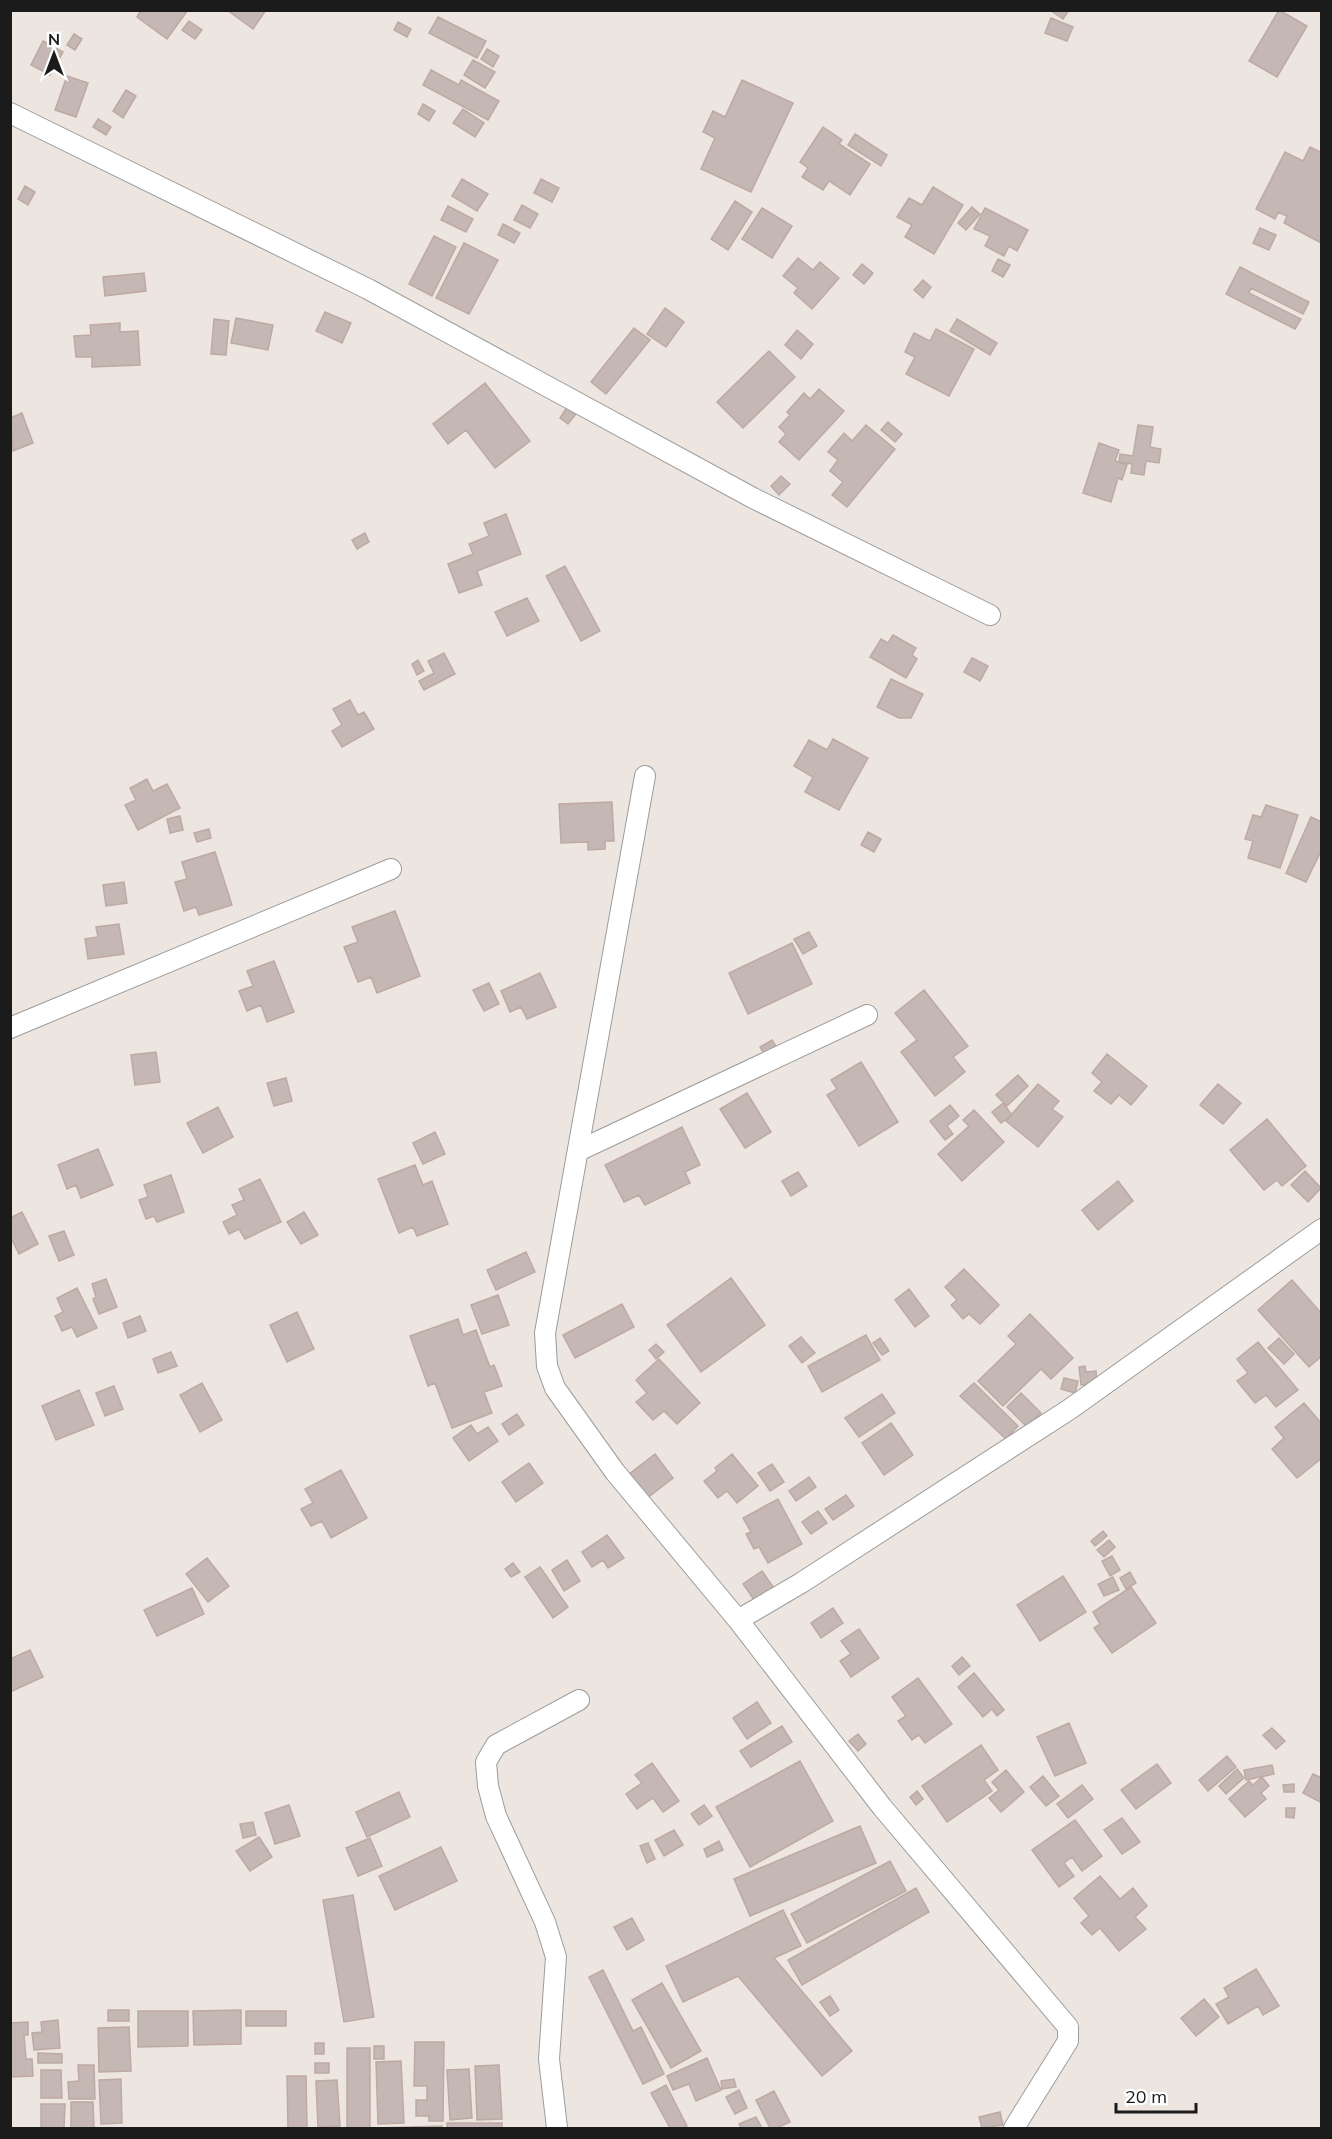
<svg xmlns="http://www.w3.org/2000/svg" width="1332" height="2139" font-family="Mulish,sans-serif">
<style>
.building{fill:#c4b7b4;stroke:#bea9a3;stroke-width:1.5}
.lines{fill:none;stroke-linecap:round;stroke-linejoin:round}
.minor-casing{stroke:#9c9c9c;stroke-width:22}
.minor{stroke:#fff;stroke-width:20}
</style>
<rect width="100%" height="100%" fill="#ede6e0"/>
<path class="building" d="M141,10H188L167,39L137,17Z
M227,10H266L253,29Z
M1050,10H1069L1063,19Z
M1279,10L1307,26L1277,77L1249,61Z
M438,17L486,41L477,58L429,33Z
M1051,18L1073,27L1067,41L1045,33Z
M189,21L202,30L195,39L182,30Z
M398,22L411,29L407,37L394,30Z
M74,34L82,39L75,50L67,45Z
M43,41L63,52L50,75L31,65Z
M487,49L499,56L493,67L481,59Z
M473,60L495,72L485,88L464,75Z
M431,70L459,85L461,80L499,101L488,120L423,85Z
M67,76L88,83L76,117L55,110Z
M742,80L793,103L751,192L701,169L715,138L703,132L713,111L725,117Z
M126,90L136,96L123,118L113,111Z
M423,104L435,111L429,121L418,114Z
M463,109L484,123L475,137L453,123Z
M98,119L111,127L106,135L93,127Z
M823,127L842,140L839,144L870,164L850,195L829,181L823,190L802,177L808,168L800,162Z
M855,134L887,155L881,166L848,145Z
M1310,147L1322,153L1321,243L1284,223L1287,216L1278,212L1275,219L1256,209L1285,152L1303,161Z
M462,179L488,194L477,211L452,196Z
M541,179L559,188L552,202L534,193Z
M25,186L35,192L28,205L18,199Z
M933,187L963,205L934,254L905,237L912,225L897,217L909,198L922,205Z
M735,201L752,212L728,250L711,239Z
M522,205L538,214L530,228L514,220Z
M448,206L473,219L466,232L441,220Z
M972,207L980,214L966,230L958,223Z
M762,208L792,226L772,258L742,239Z
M985,208L1028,230L1017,251L1009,246L1004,256L985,246L990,236L974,229Z
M503,224L520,233L514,243L498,235Z
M1260,228L1276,235L1269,250L1253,243Z
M434,236L456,247L432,296L409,284Z
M464,243L498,260L469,314L436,298Z
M798,258L813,270L820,262L839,278L812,309L794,293L798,288L783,276Z
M998,259L1010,265L1003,277L992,271Z
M862,264L873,273L864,284L853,275Z
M1240,267L1309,302L1303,314L1251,288L1249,293L1301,319L1295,329L1226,294Z
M144,273L146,291L105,296L103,277Z
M923,280L931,287L923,298L914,290Z
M665,308L684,322L666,347L647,334Z
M325,312L351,323L342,343L316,331Z
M236,318L273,325L268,350L231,343Z
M214,319L229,321L226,355L211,354Z
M957,319L997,343L990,355L950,331Z
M120,323V332L138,331L140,365L92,367V357H76L74,336L91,335L90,325Z
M634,328L650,340L606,394L591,382Z
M936,329L974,349L949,396L906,374L915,357L905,352L914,333L930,341Z
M797,330L813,344L801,359L785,345Z
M769,351L795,377L743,428L717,402Z
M485,383L530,441L495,468L466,430L448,444L433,424Z
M819,389L844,411L799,460L779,442L786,434L779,427L790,415L787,412L804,393L810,399Z
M567,407L576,414L568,424L560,418Z
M22,413L33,443L13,451L10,418Z
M888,422L902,434L895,442L881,430Z
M866,425L895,449L847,507L832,495L843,482L830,471L838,460L828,452L844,433L852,441Z
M1138,425L1153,427L1150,447L1161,449L1159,463L1146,461L1144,475L1131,473L1132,464L1119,462L1120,454L1133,456Z
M1099,443L1119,450L1115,461L1127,465L1122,480L1118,478L1111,502L1083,493Z
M781,476L790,484L779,495L771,486Z
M506,514L521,554L477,571L482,585L459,593L448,564L473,554L469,544L489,536L484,523Z
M365,533L369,542L357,549L352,540Z
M565,566L600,631L581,641L546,576Z
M527,598L539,621L507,636L495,612Z
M893,635L916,648L912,655L917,659L906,678L870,657L881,639L888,643Z
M444,653L455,674L424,690L419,681L434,673L428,661Z
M972,658L988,666L980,681L964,672Z
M418,660L424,671L417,675L412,664Z
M891,679L923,694L911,718H899L877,707Z
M350,700L358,715L364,712L374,729L342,747L332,731L342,725L333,709Z
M833,739L868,758L839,810L805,792L813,777L794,766L809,740L827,750Z
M147,779L153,791L167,784L180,808L138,830L125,805L136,800L130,788Z
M612,802L614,841H605V849L588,850V842L561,843L559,804Z
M1266,805L1298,815L1280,868L1248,858L1253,841L1245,839L1253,815L1261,817Z
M180,816L183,830L170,833L167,819Z
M1311,817L1322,822V849L1306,882L1286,873Z
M209,829L211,838L197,842L194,833Z
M868,832L881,839L874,852L861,845Z
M215,852L232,905L199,915L196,907L184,911L175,882L187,879L182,862Z
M124,882L127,903L106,906L103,885Z
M395,911L420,976L377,993L371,977L358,982L344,947L358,942L352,927Z
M119,924L124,954L88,959L85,939L98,937L96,927Z
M809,932L817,946L803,954L794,939Z
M792,943L812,984L748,1014L729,973Z
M274,961L294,1012L267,1022L261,1005L247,1011L239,991L253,986L247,971Z
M540,973L556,1007L527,1019L521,1007L510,1012L501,991Z
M489,983L499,1004L484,1011L473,990Z
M924,990L968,1046L953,1057L965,1072L935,1096L901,1052L917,1040L895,1013Z
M772,1040L777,1048L765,1055L760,1047Z
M156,1052L160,1082L135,1085L131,1055Z
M1107,1054L1147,1086L1131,1105L1119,1095L1111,1104L1094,1091L1102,1082L1092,1073Z
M861,1062L898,1122L859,1146L827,1095L837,1089L831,1080Z
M1018,1075L1028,1086L1007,1106L996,1095Z
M286,1078L292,1101L274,1106L267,1083Z
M1038,1084L1059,1101L1052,1109L1063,1117L1038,1147L1006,1121Z
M1218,1084L1241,1103L1223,1124L1200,1105Z
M747,1093L771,1132L745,1148L720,1109Z
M1003,1103L1012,1115L1001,1123L992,1112Z
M950,1105L959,1116L947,1126L953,1134L945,1140L930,1121Z
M218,1107L233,1137L203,1153L187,1123Z
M974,1110L1004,1142L962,1181L938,1154L969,1126L963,1120Z
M1267,1119L1306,1166L1282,1186L1277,1180L1264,1190L1230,1150Z
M682,1127L700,1165L685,1172L690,1183L645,1205L639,1195L624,1202L605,1165Z
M435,1132L445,1154L423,1164L413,1143Z
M98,1149L113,1185L81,1198L76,1185L67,1189L58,1165Z
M415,1165L423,1185L432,1181L448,1224L417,1236L413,1227L399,1233L378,1179Z
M1305,1171L1321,1188L1308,1202L1291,1185Z
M798,1172L807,1186L791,1196L782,1181Z
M171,1175L184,1212L157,1222L154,1216L146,1219L139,1200L148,1197L144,1185Z
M260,1179L281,1222L245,1239L239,1229L229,1234L223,1222L237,1215L232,1205L244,1200L239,1189Z
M1118,1181L1133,1201L1098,1230L1082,1210Z
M22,1212L38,1244L19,1254L10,1236V1218Z
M304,1212L318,1235L301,1244L287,1222Z
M64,1231L74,1255L59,1261L49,1236Z
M526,1252L535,1272L496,1290L487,1270Z
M964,1269L999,1305L980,1324L969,1314L963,1319L951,1305L957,1300L945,1287Z
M731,1278L765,1325L701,1372L667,1325Z
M106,1279L117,1307L99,1314L93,1299L96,1297L92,1284Z
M1292,1280L1322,1314V1356L1309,1367L1258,1310Z
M77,1288L97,1328L77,1337L72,1327L62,1331L55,1316L63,1312L57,1298Z
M909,1289L929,1316L915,1327L895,1300Z
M498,1295L509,1325L482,1334L471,1305Z
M622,1304L634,1327L575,1358L563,1335Z
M297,1312L314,1349L287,1362L270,1325Z
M1030,1314L1073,1358L1051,1379L1041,1369L1003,1406L978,1381L1016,1344L1008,1336Z
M140,1316L146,1331L128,1338L123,1323Z
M458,1319L463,1335L476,1330L490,1367L494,1365L502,1386L484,1392L492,1413L452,1428L435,1383L428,1386L410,1336Z
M866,1335L880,1360L822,1392L808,1366Z
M801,1337L815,1353L802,1363L789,1346Z
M880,1338L889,1351L882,1355L873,1343Z
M1279,1338L1294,1354L1284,1364L1268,1348Z
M1258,1342L1298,1390L1276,1407L1266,1395L1255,1403L1237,1381L1248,1373L1237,1359Z
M656,1344L664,1352L656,1359L649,1350Z
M171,1352L177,1366L158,1373L153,1359Z
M659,1359L700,1403L677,1424L664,1411L653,1420L636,1402L647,1393L636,1380Z
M1085,1366L1086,1372L1096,1371L1097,1384L1081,1385L1079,1367Z
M1064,1378L1078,1381L1075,1393L1061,1389Z
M202,1383L222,1420L200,1432L180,1395Z
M974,1383L1018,1426L1006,1439L960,1396Z
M114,1386L123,1409L105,1416L96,1393Z
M79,1390L94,1425L56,1440L42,1406Z
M1021,1393L1041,1413L1027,1427L1007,1407Z
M882,1394L895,1413L859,1437L845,1418Z
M1304,1403L1322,1424V1458L1297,1478L1272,1449L1284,1438L1275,1427Z
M517,1414L524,1425L509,1435L502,1424Z
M891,1423L913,1455L884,1475L862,1443Z
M471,1425L477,1434L488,1427L498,1441L469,1461L453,1438Z
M655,1454L673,1478L646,1499L628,1475Z
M732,1454L758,1486L737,1503L727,1491L718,1498L704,1481L717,1471L715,1468Z
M529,1463L543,1483L516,1502L502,1482Z
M772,1464L784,1482L770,1491L758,1473Z
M341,1470L367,1518L331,1538L322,1521L311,1526L301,1509L313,1503L305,1489Z
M809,1477L816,1487L796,1501L789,1491Z
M846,1495L854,1506L833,1520L825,1509Z
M778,1499L802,1544L768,1563L759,1547L754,1549L746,1534L751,1532L743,1518Z
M818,1511L827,1523L811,1534L802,1522Z
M1103,1531L1107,1536L1095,1546L1091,1541Z
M607,1535L624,1558L608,1568L603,1560L592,1567L582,1552Z
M1109,1540L1115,1547L1104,1557L1097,1550Z
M1112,1556L1120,1570L1110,1576L1102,1561Z
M207,1558L229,1586L208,1602L186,1574Z
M567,1560L580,1581L564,1591L552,1570Z
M513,1563L520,1572L511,1577L505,1569Z
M540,1567L568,1607L553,1618L525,1577Z
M762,1571L776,1591L757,1604L743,1584Z
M1130,1572L1136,1583L1126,1589L1120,1578Z
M1063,1576L1086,1612L1040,1641L1017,1605Z
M1113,1577L1119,1590L1104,1596L1098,1584Z
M1131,1587L1156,1623L1112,1653L1094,1628L1100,1624L1093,1612Z
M192,1588L204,1614L157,1636L144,1610Z
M833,1608L843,1623L821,1638L811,1623Z
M859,1629L879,1658L851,1677L840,1661L851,1654L841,1641Z
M30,1650L43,1677L10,1692V1659Z
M962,1657L970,1666L959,1675L952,1666Z
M974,1673L1004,1710L997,1716L992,1709L983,1717L958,1687Z
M918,1678L952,1724L925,1743L919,1735L912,1740L898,1721L906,1716L892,1697Z
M757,1702L771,1723L747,1739L733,1718Z
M1069,1723L1086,1763L1055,1776L1037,1737Z
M782,1726L792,1742L751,1767L740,1751Z
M1272,1728L1285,1741L1276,1749L1263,1735Z
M858,1734L866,1744L858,1751L849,1741Z
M981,1745L998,1770L984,1780L992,1791L947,1822L922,1786Z
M1227,1756L1236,1767L1208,1791L1199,1780Z
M800,1761L833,1821L750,1867L716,1807Z
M652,1763L679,1801L663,1812L653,1798L637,1809L626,1794L642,1783L635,1775Z
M1157,1764L1171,1783L1136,1809L1121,1790Z
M1272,1765L1274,1774L1246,1780L1244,1770Z
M1237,1769L1244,1778L1226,1794L1219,1786Z
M1006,1770L1024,1792L1001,1812L989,1798L999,1790L992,1782Z
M1313,1774L1322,1778V1803L1303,1793Z
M1043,1776L1059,1796L1046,1806L1030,1787Z
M1262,1777L1269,1786L1261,1793L1266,1799L1245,1817L1229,1799L1249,1781L1253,1785Z
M1294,1784V1792H1284L1283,1785Z
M1082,1785L1093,1799L1068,1818L1057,1804Z
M917,1791L923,1799L916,1805L910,1797Z
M399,1792L410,1817L367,1837L356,1812Z
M289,1805L300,1836L275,1844L265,1813Z
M704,1805L712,1816L699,1825L691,1814Z
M1286,1808H1295L1294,1818L1286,1817Z
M1122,1818L1140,1842L1122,1854L1104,1830Z
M1075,1820L1102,1856L1082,1871L1072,1857L1064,1863L1074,1876L1059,1887L1032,1850Z
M253,1822L256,1835L243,1838L240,1824Z
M860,1826L876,1863L750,1916L734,1879Z
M674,1830L683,1845L664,1856L655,1840Z
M259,1837L272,1857L250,1871L236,1851Z
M370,1838L382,1866L358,1876L346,1848Z
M719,1841L723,1850L707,1857L704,1849Z
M648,1843L655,1859L647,1863L640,1846Z
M441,1847L457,1881L395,1910L379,1876Z
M890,1861L906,1891L807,1943L791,1914Z
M1100,1876L1120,1899L1133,1888L1147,1906L1135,1917L1146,1929L1119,1951L1100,1928L1092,1935L1081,1923L1089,1916L1074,1898Z
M916,1888L929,1912L802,1985L788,1960Z
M353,1895L374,2017L344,2022L323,1900Z
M783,1910L801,1946L774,1958L852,2051L822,2076L738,1976L683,2002L666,1966Z
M632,1918L644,1940L627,1950L614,1927Z
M1256,1969L1279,2006L1263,2015L1258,2006L1228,2024L1216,2004L1229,1997L1224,1988Z
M603,1970L633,2031L641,2027L664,2074L643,2084L589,1977Z
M662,1983L701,2051L671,2068L632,2000Z
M830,1996L839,2010L830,2016L820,2002Z
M1204,1999L1219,2017L1196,2036L1181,2018Z
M108,2010H129V2021H108Z
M241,2010V2044L194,2045L193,2011Z
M138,2011H188V2046L138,2047Z
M246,2011H286V2026H246Z
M58,2020L60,2048L34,2050L32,2033L42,2032L41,2022Z
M28,2022V2035H24L26,2059H32L33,2076L10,2077V2023Z
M129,2027L131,2071L99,2072L98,2028Z
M415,2042H444L443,2121H429V2116H416V2100H427V2086H414Z
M315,2043H324V2054H315Z
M374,2046H384V2059H374Z
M347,2048H370V2128H347Z
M38,2053L62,2054V2063H38Z
M707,2058L721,2090L696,2101L689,2084L673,2090L667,2076Z
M401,2061L404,2123L378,2124L376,2062Z
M315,2063H329V2073H315Z
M78,2065H94L95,2099H69L68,2082L79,2081Z
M499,2065L502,2119L477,2120L475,2066Z
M469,2069L472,2118L450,2120L447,2070Z
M41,2070H61L62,2098H41Z
M287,2076H306L307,2128H288Z
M121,2079L122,2123L101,2124L99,2080Z
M734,2079L736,2087L722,2089L721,2081Z
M337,2080L340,2126L318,2127L316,2081Z
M666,2085L687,2126L683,2128H670L651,2093Z
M739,2090L747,2108L735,2114L726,2097Z
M774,2091L790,2122L777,2128H770L756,2100Z
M71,2102H93L94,2128H71Z
M41,2104H65L64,2128H41Z
M1000,2112L1003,2125L982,2128L979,2117Z
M756,2117L762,2128H741L739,2124Z
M447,2123H502V2128H447Z
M442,2126V2128H376Z"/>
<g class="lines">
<g class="minor-casing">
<path id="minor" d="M10,113L368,289L753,498L990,615
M645,776L545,1333L547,1366L555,1388L615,1472L738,1620L882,1807L1068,2027V2041L1014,2128
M10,1028L391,869
M578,1151L867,1015
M738,1620L801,1583L1070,1409L1322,1229
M557,2128L549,2059L556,1957L545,1922L496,1816L488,1786L486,1762L496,1745L579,1700"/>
</g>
<use href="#minor" class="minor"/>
</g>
<rect width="1332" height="2139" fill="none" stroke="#1b1b1b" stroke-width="24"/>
<g transform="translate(54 54)" stroke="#ffffff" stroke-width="4.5" paint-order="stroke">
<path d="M0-4.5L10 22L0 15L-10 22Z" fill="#1b1b1b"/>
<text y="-9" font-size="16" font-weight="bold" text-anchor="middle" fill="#1b1b1b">N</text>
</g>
<path d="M1116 2103v9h80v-9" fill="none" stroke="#1b1b1b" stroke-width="3"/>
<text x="1125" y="2103" font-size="18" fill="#1b1b1b" stroke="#ffffff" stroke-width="4.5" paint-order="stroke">20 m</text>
</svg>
